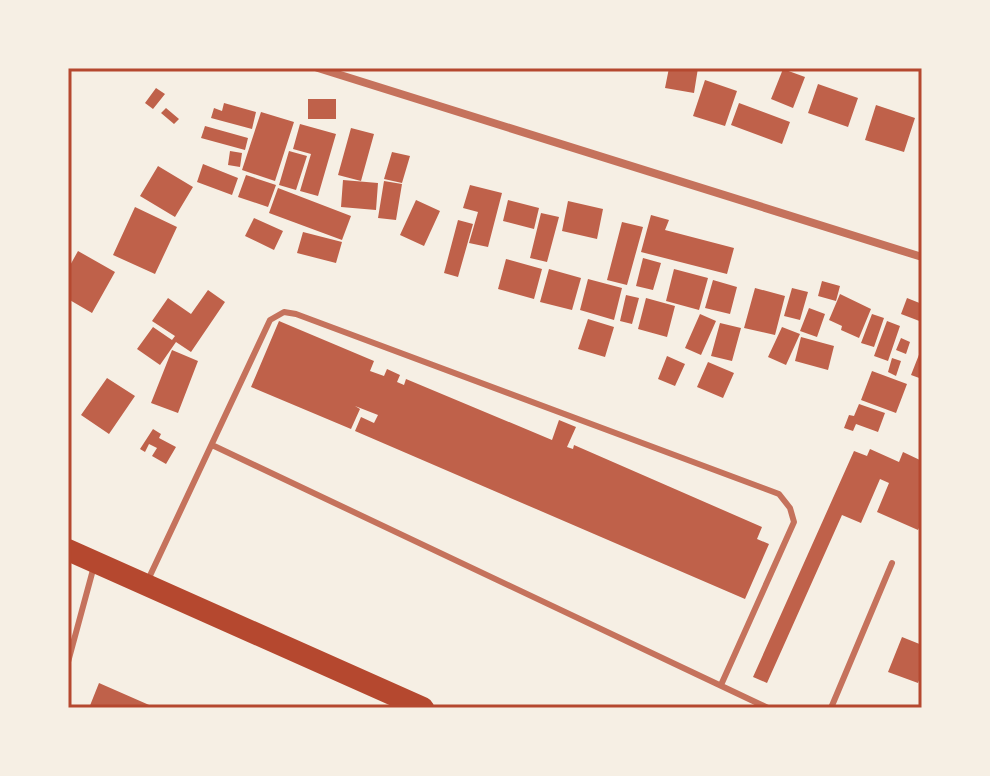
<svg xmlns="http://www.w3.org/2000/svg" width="990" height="776" font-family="'Playfair Display',serif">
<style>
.building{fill:#bf614a}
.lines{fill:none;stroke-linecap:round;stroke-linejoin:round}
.service{stroke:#c5725c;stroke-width:6}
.minor{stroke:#c5725c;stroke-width:8}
.trunk{stroke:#b5482f;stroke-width:22}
.neatline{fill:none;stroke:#b5482f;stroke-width:3}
</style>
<rect width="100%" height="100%" fill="#f6efe4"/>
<path class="building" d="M669,68H698L694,93L665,88Z
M783,69L805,77L793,108L771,99Z
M705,80L737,91L725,126L693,116Z
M818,84L858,98L848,127L808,113Z
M156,88L165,94L153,109L145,103Z
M308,99H336V119H308Z
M224,103L256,112L252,129L211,118L214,108L222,111Z
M739,103L790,122L782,144L731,125Z
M876,105L915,118L904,152L865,140Z
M166,108L179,119L174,124L161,113Z
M261,112L294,122L275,181L242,170Z
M300,124L336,134L318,196L300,191L311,154L293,149Z
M205,126L248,138L245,150L201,138Z
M351,128L374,134L361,181L338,175Z
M230,151L242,153L240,167L228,165Z
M289,151L307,156L296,190L279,185Z
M392,152L410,156L402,183L384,179Z
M203,164L238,178L232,195L197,182Z
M158,166L193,187L175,217L140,196Z
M246,175L276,185L268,207L238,197Z
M343,180L378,183L376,210L341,207Z
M384,181L402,184L396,220L378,218Z
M470,185L502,193L488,247L469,243L478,212L463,208Z
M278,188L351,216L342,240L269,213Z
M416,200L440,211L424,246L400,235Z
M508,200L539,208L534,229L503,221Z
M568,201L603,209L597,239L562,231Z
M135,207L177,227L155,274L113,255Z
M541,213L559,217L547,262L530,258Z
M651,215L669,220L665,230L734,248L727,274L641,252Z
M254,218L283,231L274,250L245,236Z
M458,220L473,224L458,277L444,273Z
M622,222L643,227L627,285L607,280Z
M303,232L342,242L336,263L297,253Z
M78,251L115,272L92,313L68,299V269Z
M643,258L661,263L653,290L636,286Z
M506,259L542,269L534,299L498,289Z
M549,269L581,278L572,310L540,302Z
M674,269L708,278L699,310L666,301Z
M588,279L622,288L614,320L580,310Z
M713,280L737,287L730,314L705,308Z
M822,281L840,286L836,301L818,296Z
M755,288L785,296L775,335L744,328Z
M792,288L808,292L800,320L784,316Z
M208,290L225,302L191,352L176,342L160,365L137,349L153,327L172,340L175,336L152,321L168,298L191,314Z
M840,294L871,309L859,338L841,330L842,326L829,320Z
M626,295L639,298L632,324L620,321Z
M646,298L675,306L667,337L638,329Z
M907,298L922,304V322L901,314Z
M809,308L825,314L817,337L800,331Z
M700,314L716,321L701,355L685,348Z
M872,314L884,318L874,347L861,343Z
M588,319L614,327L605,357L578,349Z
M279,321L374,361L370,371L384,376L387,369L400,375L397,382L404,385L406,379L552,440L559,420L576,427L567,447L573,449L574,445L762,527L757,539L769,544L745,599L355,431L361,417L374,423L378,415L355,406L360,409L351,429L251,387Z
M887,321L900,326L888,361L874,356Z
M720,323L741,328L732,361L711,356Z
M782,327L800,334L786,365L768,357Z
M801,337L834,346L828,370L795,361Z
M901,338L910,342L906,354L896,350Z
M922,347V379L911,375Z
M172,350L198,361L178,413L151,403Z
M667,356L685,364L675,386L658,379Z
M892,358L901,361L896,376L888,372Z
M708,362L734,373L723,398L697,387Z
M872,371L907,384L896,413L861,400Z
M107,378L135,396L109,434L81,415Z
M859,404L885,413L878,432L856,424L853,431L844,428L849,415L854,416Z
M153,429L161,434L159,438L176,447L166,464L152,456L157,448L149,444L145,452L140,449Z
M870,449L899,462L903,452L922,461V522L918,530L877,512L889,483L880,479L861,523L842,515L767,683L753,677L854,451L867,456Z
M902,637L922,645V673L918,683L888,672Z
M99,683L156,708H89Z"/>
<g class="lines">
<path class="service" d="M212,445L768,708
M147,582L270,320L284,312L296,314L779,494L790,508L794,522L721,685
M68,662L94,566
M831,708L892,563"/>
<path class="minor" d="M318,68L922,257"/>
<path class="trunk" d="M68,550L423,708"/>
</g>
<rect width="990" height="776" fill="none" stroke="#f6efe4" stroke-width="140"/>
<rect x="70" y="70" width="850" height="636" class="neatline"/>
</svg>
